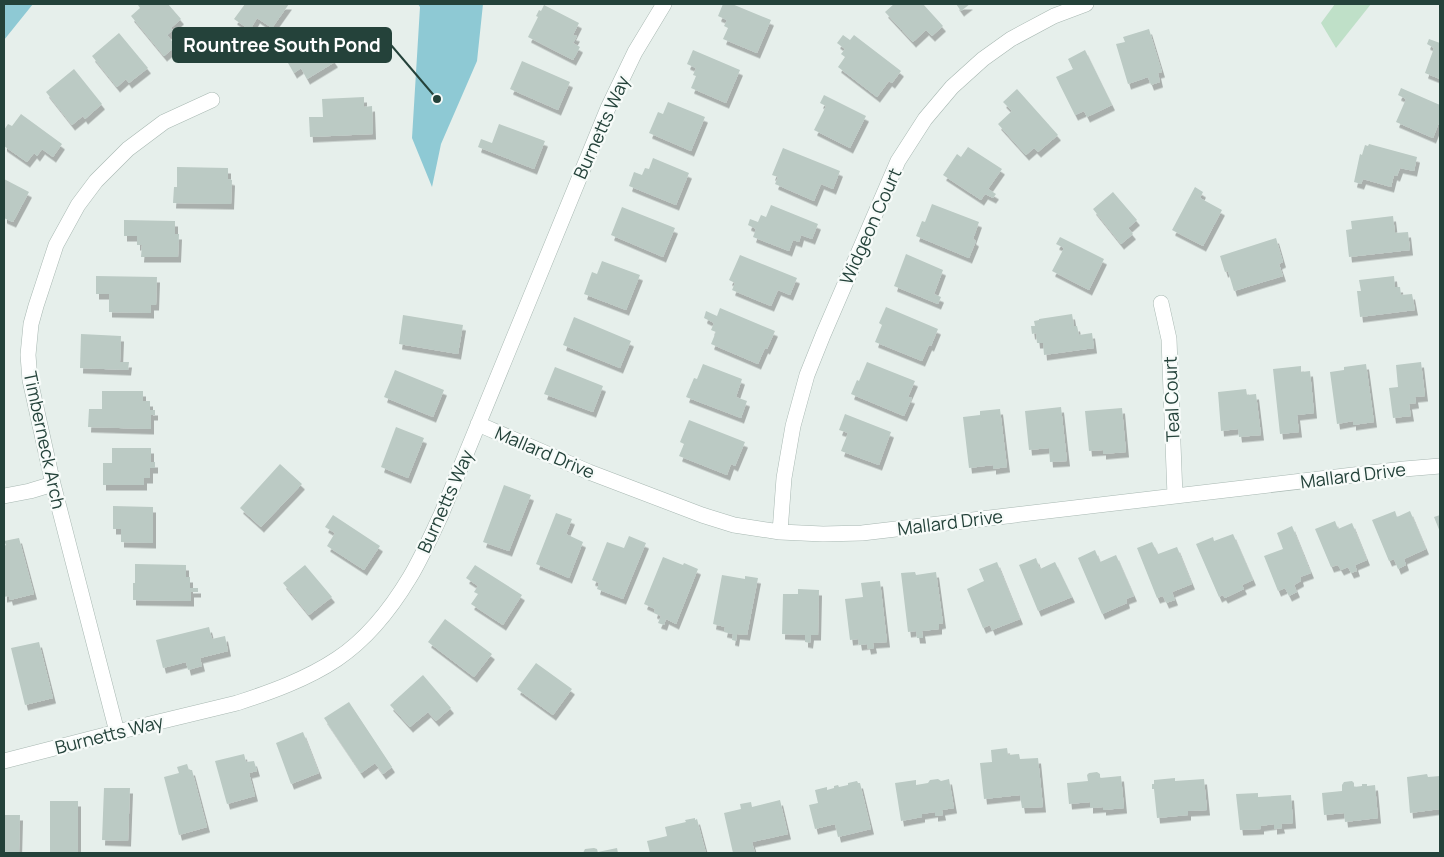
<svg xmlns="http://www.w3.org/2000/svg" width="1444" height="857" font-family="Manrope,sans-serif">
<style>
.green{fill:#bfe0c8}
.water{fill:#8ec9d4}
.building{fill:#bbcac4;filter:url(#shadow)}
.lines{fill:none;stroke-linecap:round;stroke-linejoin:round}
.minor-casing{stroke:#a8b8b2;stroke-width:16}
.minor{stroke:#fff;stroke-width:15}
.labels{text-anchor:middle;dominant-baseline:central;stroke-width:4.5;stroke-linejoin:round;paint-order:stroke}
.street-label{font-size:18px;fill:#24423a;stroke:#f7fbf9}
.leader{fill:none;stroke:#24423a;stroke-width:2}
.callout-dot{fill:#24423a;stroke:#f7fbf9;stroke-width:2}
.callout{fill:#24423a;stroke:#24423a;stroke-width:2}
.callout-label{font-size:19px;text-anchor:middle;font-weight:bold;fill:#fff}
</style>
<defs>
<filter id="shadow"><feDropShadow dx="3" dy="5.5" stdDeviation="0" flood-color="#0004"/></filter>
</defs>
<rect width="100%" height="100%" fill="#e6efeb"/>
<path class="green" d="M1335,4H1371L1336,48L1321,23Z"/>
<path class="water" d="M4,4H33L4,40Z
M418,4H483L477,61L441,144L432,187L412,138L420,7Z"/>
<path class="building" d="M140,4H168L181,19L171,28L173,30L167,35L176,46L164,56L131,16L140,8L138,5Z
M245,4H289L272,28L257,18L250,30L234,19Z
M723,4H732L771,20L757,53L723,39L728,28L724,26L727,20L718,16Z
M894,4H923L943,26L932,36L926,30L913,42L885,12Z
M956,4H970L961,11Z
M544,5L579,23L573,35L577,36L573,43L580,47L573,60L528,37L538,17L536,16L539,10L541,11Z
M1149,29L1162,72L1158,73L1160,82L1151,85L1148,77L1128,84L1116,44L1125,42L1123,37Z
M316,31L328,51L333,48L335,51L330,55L335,62L307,79L301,68L294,73L282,52Z
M119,33L148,68L129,83L126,79L117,87L92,56Z
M843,35L850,40L854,35L901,71L892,83L889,81L877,97L838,67L845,57L841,54L845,49L837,43Z
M1429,39L1440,43V79L1425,73L1434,48L1427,44Z
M693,50L740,70L726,103L691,88L696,76L693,75L696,68L687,64Z
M1085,50L1112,105L1087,117L1084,111L1075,115L1056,77L1073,69L1068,59Z
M522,61L570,82L558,110L510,89Z
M74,69L102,104L85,119L83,116L72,125L46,92Z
M1401,88L1440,105V120L1433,138L1396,122L1406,99L1398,95Z
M1017,89L1058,135L1038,152L1034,148L1026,155L998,124L1012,111L1003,102Z
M824,95L866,116L850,148L814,130L826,106L820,103Z
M364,97V107L372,106L373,134L310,137L309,117H323L322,99Z
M668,102L705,117L691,151L649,133L658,112L663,114Z
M21,114L62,144L53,157L42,149L37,156L34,153L27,162L4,146V130L8,124L12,126Z
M499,124L545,141L534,169L478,147L481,139L492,143Z
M1369,144L1417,157L1414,171L1400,168L1397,176L1394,175L1391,187L1363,179L1361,184L1354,182L1360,154L1362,155L1365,145L1368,146Z
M968,147L1002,169L988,189L996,194L993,198L985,194L981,200L943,175L957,154L961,157Z
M783,148L840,171L833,189L821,184L814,201L775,184L778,177L772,175Z
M653,158L689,173L676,205L629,186L634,172L642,175L645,168L649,169Z
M177,167L228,168V179L232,180L231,204L173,203L174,187H177Z
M4,179L29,192L13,222L4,218Z
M1195,187L1203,192L1200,198L1222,210L1203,246L1172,230Z
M1113,192L1137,220L1128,228L1133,234L1121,244L1093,209Z
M932,204L979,222L973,239L976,241L969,258L916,236L922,221L925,222Z
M771,205L818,224L812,239L801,235L799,242L793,240L789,251L753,237L756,229L748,225L750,219L758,222L761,215L766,217Z
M622,207L675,228L663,257L611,235Z
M1393,216L1395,233L1408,232L1410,250L1349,257L1346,230L1352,229L1351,221Z
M124,220L175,221V234H179L178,257H141L142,245H137V236H124Z
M1060,237L1104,259L1089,290L1052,271L1064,248L1056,244Z
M1276,238L1283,262L1279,264L1283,276L1234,291L1228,271L1225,272L1220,256Z
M906,254L943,270L934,294L941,297L938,304L894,286Z
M740,255L797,278L790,295L778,290L771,306L732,290L735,283L729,280Z
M602,261L640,275L626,310L584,294L592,272L597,274Z
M96,276L157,277L156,305H151V313L109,312V294H96Z
M1394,276L1395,287H1400L1401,295L1412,294L1415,310L1360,317L1357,291H1361L1359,280Z
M886,307L938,329L931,346L929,345L922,361L875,342L882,325L879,323Z
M720,308L775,331L767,349L765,348L758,364L711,344L716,332L711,330L714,323L704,318L706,311L717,316Z
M1072,314L1074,326H1077L1079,335L1092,333L1094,348L1044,355L1043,343H1037L1036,333L1032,334L1031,326H1035L1034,321L1039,320V319Z
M403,315L463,325L458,354L399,344Z
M574,317L631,341L620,368L563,345Z
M81,334L121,336L120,362H129L128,370L80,368Z
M867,362L915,381L908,397L912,398L904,416L851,394L857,380L859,381Z
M1421,362L1425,396L1415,397L1416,403L1409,404L1411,416L1393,418L1389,388L1398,387L1396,365Z
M703,364L742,379L736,397L747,401L741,418L686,397L694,378L697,379Z
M1366,364L1374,422L1353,425V421L1337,424L1330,372L1344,370V367Z
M1301,366V372L1310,371L1314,413L1297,415L1299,432L1280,434L1273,369Z
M555,367L603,386L593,412L544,394Z
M395,370L444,390L433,417L384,397Z
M1246,389L1247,395L1256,394L1261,435L1239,437L1238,429L1221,431L1218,392Z
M102,391H143V401H150V410H155V415H151V429L88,427L89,409H102Z
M1061,407L1067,461L1050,462L1049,448L1029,450L1025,411Z
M1122,408L1126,452L1103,454V450L1089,451L1085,411Z
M1000,409L1007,467L993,469V465L969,468L963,417L980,415V411Z
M845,414L891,432L879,465L841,451L848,433L839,430Z
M689,420L745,442L735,466L731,464L727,475L679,456L684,444L680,442Z
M396,427L424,438L408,478L381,467Z
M112,448H151V462H155V468H150V478H144V485H103V463H112Z
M280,464L302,484L261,527L240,508Z
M504,485L531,495L509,551L483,542Z
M113,506L153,507V543L121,542V529H113Z
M1395,511L1397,517L1410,511L1426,549L1404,559L1406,565L1398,569L1394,559L1389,561L1372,520Z
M556,513L572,519L566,534L583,542L569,578L536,564Z
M333,515L380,546L364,570L327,546L335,533L325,527Z
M1440,515V532L1434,517Z
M1335,521L1338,529L1352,523L1367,560L1355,565L1357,571L1351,573L1348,567L1341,570L1338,565L1331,567L1315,529Z
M1292,526L1311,573L1300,577L1301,581L1294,585L1297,592L1289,596L1285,588L1278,591L1264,556L1283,549L1277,533Z
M1233,534L1253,580L1242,585L1244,589L1225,598L1223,595L1219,597L1196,544L1213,537L1214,541Z
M629,536L646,543L623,599L597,589L599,583L592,580L607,542L624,548Z
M19,538L34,594L10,600L9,596L4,597V546L6,545L4,541Z
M1152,542L1158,554L1177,547L1192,584L1172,592L1175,600L1166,603L1163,596L1157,598L1137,548Z
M1095,550L1100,562L1116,555L1134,596L1126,599L1127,603L1102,614L1078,558Z
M663,557L683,565L684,563L698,569L676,624L666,619L664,625L658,623L661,616L654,613L655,609L644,604Z
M1036,558L1040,569L1055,562L1072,597L1038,611L1019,565Z
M997,562L1020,619L992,630L990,625L983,628L967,589L984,581L979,569Z
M135,564L186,565V577H190V588H198V592H191V601L133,600V583H135Z
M305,565L332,597L309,615L283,583Z
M475,565L522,595L503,625L471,604L478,594L474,592L478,586L466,578Z
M915,572L916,575L936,572L943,623L939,624V629L922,631L923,638H917L916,631L908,632L901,573Z
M722,575L745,579V576L758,578L747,635L737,634L736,641L732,640L733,634L724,632L725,627L713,624Z
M880,581L887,642L873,643L874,648L868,649L867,644L859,645L858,639L850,640L845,599L863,597L861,583Z
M798,589L819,590L818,635H811L810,643L805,642V635L782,634L783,594H798Z
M445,619L492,654L474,677L428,642Z
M209,627L212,639L225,636L228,651L200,658L202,666L188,670L186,662L163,668L156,640Z
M39,642L53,698L25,705L11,648Z
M536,663L572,689L553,715L517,689Z
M423,675L451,708L436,721L428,712L410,727L390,705Z
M349,702L392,767L383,774L375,763L361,773L324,718Z
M303,732L319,773L291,784L276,743Z
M1007,748L1008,755L1019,754L1020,759L1038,758L1043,807L1022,808L1020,795L984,799L980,763L992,762L991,750Z
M244,754L246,762L254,761L257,771L249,773L255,796L227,804L215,761Z
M187,764L189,770H192L207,827L179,835L164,777L179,773L177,767Z
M1097,772L1100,774V778L1121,776L1124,808L1103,810V807L1090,808V802L1069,804L1067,783L1088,781L1087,775L1089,773Z
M1427,774L1428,777L1440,776V809L1410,813L1407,777Z
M1175,778V781L1204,779L1207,810L1188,811V815L1157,818L1154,789H1152V784H1154V780Z
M938,779L941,781L949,779L954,808L942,810L943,815L935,816V812L922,814V817L901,821L895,783L916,780V785L928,783L930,780Z
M857,781L858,783H860L871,829L838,837L835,824L815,829L809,805L818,803L815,790L827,787V790L834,788V786L838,785L839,787L848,785V783Z
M1352,781L1354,783V787L1362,786V784H1367V786L1375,785L1378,818L1345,822L1344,813L1324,815L1322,793L1342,791V785L1344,782Z
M104,788H130L128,841L102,840Z
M1258,793V797L1291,795L1293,823L1281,824L1282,828L1274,829V824L1261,826V829L1240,830L1236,794Z
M780,800L788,834L752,842L755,853H733L724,813L741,809L740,804L751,802L752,807Z
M50,801H78V853H50Z
M4,815H20L19,853H4Z
M695,818V820L697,819L706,853H650L647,841L667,836L665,827L686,822L685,820Z
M594,848L597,849L598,853H583L585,849Z
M617,848L618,853H598V852Z"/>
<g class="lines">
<g class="minor-casing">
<path id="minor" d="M1161,303L1169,339L1175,496
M478,424L589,472L702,515L734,525L780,532L823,534L862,533L1404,469L1440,466
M4,496L30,491L53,484
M780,532L784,478L793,426L807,375L823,335L898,161L925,119L952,87L983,59L1011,39L1054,16L1086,4
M117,732L53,484L30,380L28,355L31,324L36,306L56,245L78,205L96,181L128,149L164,122L212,100
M4,761L117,732L237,703C271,692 307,679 337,659C367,639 392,607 410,577C422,557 431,536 441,515L608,108L635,52L664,4"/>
</g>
<use href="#minor" class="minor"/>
</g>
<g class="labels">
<g class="street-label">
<text transform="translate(601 127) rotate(-66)">Burnetts Way</text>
<text transform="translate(870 226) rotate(-66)">Widgeon Court</text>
<text transform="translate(1171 399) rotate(-92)">Teal Court</text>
<text transform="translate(45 440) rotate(78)">Timberneck Arch</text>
<text transform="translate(545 452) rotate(23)">Mallard Drive</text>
<text transform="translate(1353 475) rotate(-7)">Mallard Drive</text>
<text transform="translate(445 501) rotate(-66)">Burnetts Way</text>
<text transform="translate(950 522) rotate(-7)">Mallard Drive</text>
<text transform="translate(109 734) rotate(-14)">Burnetts Way</text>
</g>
</g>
<path class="leader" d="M437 99L391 45"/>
<circle class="callout-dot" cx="437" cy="99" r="5"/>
<rect class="callout" x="173" y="28" width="218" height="34" rx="5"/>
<g class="callout-label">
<text x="282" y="52">Rountree South Pond</text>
</g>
<rect width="1444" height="857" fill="none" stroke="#24423a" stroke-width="10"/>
</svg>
